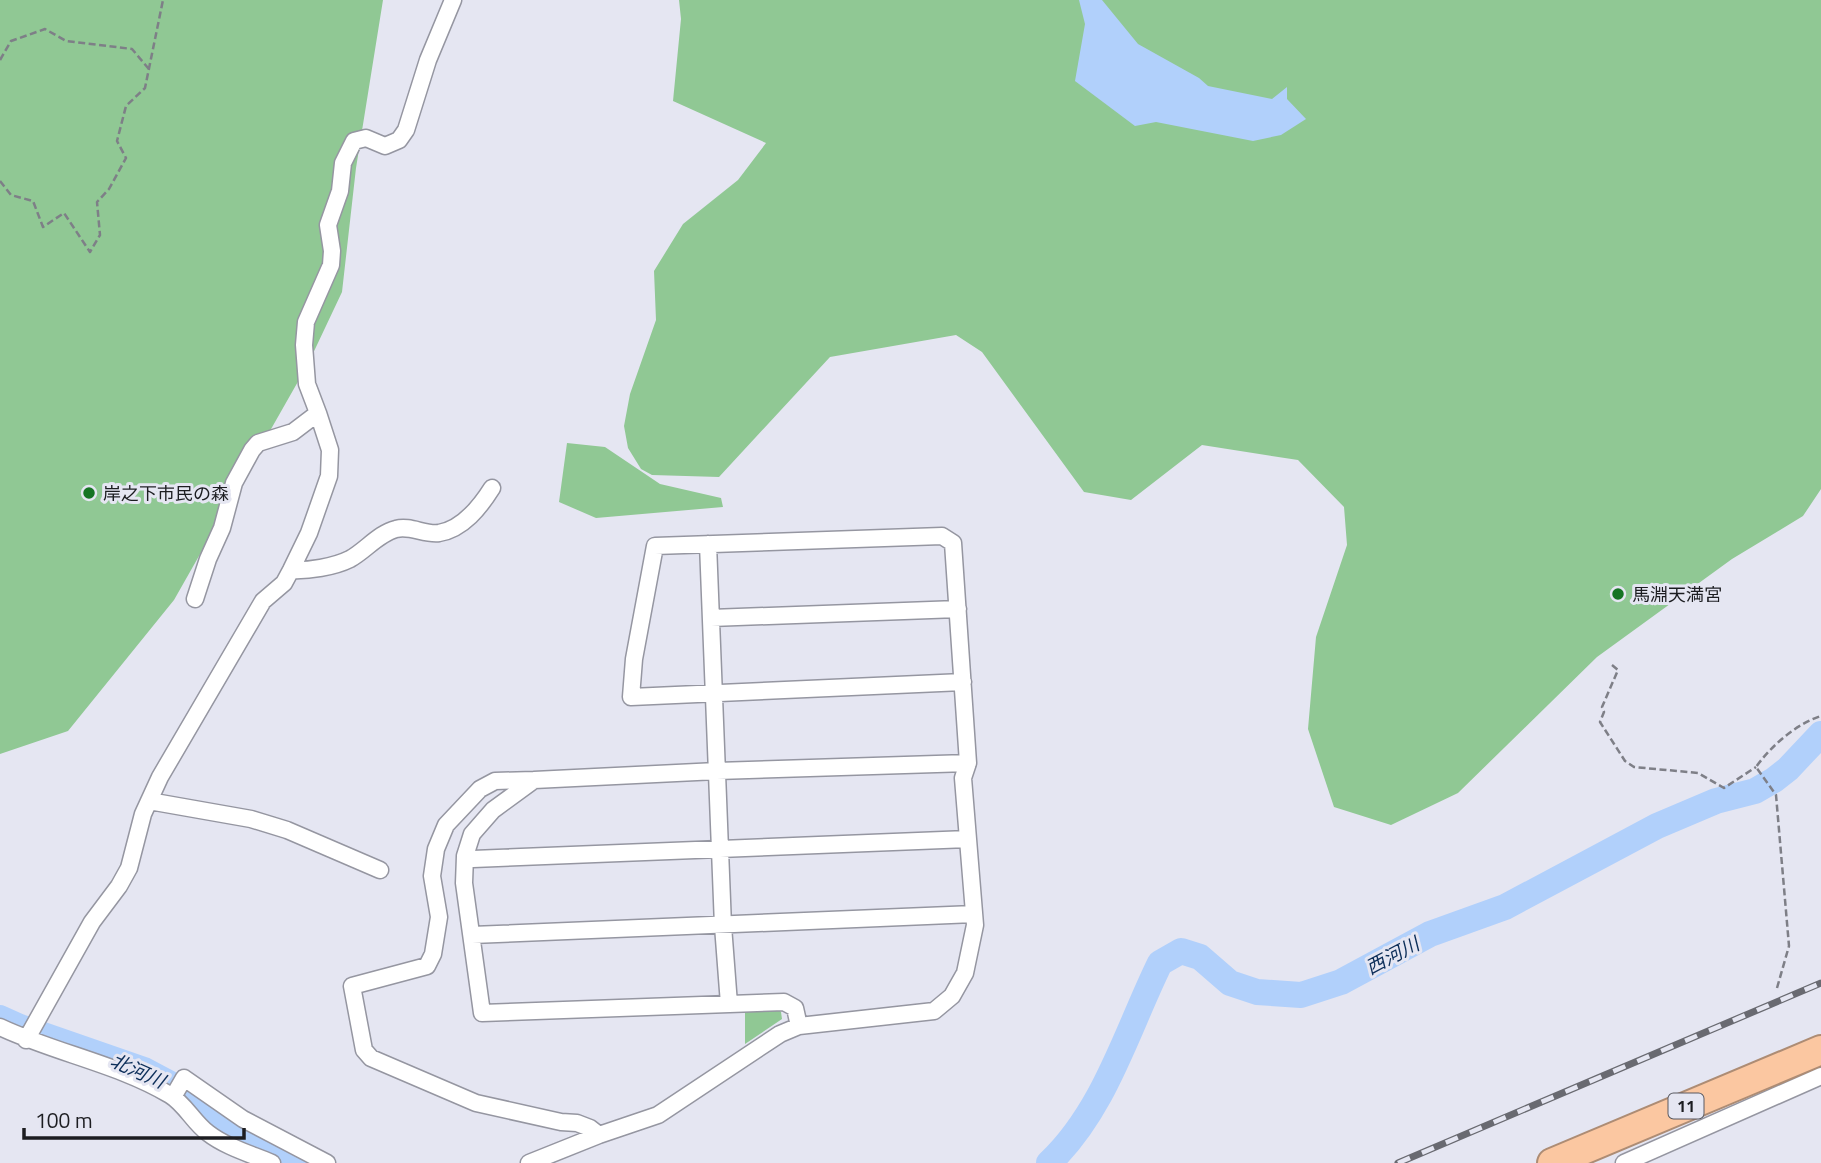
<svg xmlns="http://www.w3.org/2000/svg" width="1821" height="1163" font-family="'Titillium Web','Noto Sans JP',sans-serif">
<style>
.green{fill:#90c894}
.water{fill:#b1d0fb}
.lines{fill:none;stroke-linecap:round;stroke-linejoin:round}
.river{stroke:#b1d0fb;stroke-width:26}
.street-casing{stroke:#9596a1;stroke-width:19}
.highway-casing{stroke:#ad8c74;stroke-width:32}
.path{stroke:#7e7f87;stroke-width:2.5;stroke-dasharray:7 3.5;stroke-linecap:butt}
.street{stroke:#fff;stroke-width:16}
.highway{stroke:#fbc7a1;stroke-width:28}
.rail-casing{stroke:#696a71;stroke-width:7}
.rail{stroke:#e5e6f2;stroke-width:4.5;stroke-dasharray:13;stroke-linecap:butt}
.poi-dot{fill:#167424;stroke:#e5e6f2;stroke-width:2.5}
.labels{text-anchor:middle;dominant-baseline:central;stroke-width:6;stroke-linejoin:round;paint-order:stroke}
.shield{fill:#e5e6f2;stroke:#585960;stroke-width:2}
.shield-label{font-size:16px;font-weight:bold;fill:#1c1d21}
.poi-label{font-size:18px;fill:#1c1d21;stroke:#e5e6f2;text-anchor:start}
.water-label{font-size:19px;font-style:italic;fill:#0c2e59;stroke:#e5e6f2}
</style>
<rect width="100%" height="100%" fill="#e5e6f2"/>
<path class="green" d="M0,0H383L356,168L342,292L308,364L174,600L68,731L0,754Z
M679,0H1821V489L1803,516L1732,559L1597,657L1458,793L1391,825L1334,807L1308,729L1316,637L1347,545L1344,507L1298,460L1202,445L1131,500L1084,492L982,352L956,335L830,357L719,477L652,475L641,469L628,448L624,426L630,394L656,320L654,271L683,224L738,180L766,143L673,101L681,19Z
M567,443L605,447L660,484L721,498L723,507L596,518L559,502Z
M778,1009L781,1012L782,1019L745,1044V1010Z"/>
<path class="water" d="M1079,0H1102L1138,44L1199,78L1208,86L1272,99L1287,87V99L1306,119L1281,135L1253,141L1156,122L1135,126L1075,81L1085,24Z"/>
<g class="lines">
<path class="river" d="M0,1018L20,1027L144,1070L191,1095L224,1123L260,1146L302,1163
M1049,1163C1105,1110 1127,1030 1160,963L1181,951L1200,957L1230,983L1257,992L1301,995L1341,982L1430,934L1505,907L1657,826L1716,801L1755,791L1774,780L1788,769L1821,734"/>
<g class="street-casing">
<path id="street" d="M708,544L723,926L729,1004
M291,570C308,571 334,567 350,559C365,551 379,533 396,529C410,525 425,535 439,533C463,529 480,507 492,488
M195,599L208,559L222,528L234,483L252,450L258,443L293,432L318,413L307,384L304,345L306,322L331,265L332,251L328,225L340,191L343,163L354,141L366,138L385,146L399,140L406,130L428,60L453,0
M711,618L958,609
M534,780L717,771L968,763
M149,801L251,819L287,830L380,870
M465,856L473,859L968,839
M472,935L974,914
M0,1027C55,1053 118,1064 170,1095C185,1104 194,1123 208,1133C226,1147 251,1154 272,1163
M26,1040L92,922L119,886L129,868L143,814L160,777L263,601L284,583L291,570L309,533L329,476L330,450L318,413
M173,1097L184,1078L243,1119L327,1163
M599,1135L590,1128L577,1123L561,1122L476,1103L371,1058L364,1050L352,986L427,966L433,954L439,917L432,876L436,849L446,825L480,789L495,781L534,780L493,810L472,834L465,856L464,883L482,1013L784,1002L795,1008L799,1026
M529,1163L599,1135L658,1115L780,1034L799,1026L934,1011L952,996L965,973L975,925L963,778L968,763L953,543L942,536L655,546L634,659L631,697L963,682
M1624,1163L1821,1076"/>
</g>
<g class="highway-casing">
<path id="highway" d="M1552,1163L1821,1050"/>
</g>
<path class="path" d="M0,60L11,41L45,29L66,41L132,49L148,68V66
M0,181L11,195L33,201L43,227L64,213L90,252L100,235L97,202L109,189L126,158L117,141L126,106L145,88L163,0
M1612,665L1618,670L1602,707L1604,712L1600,722L1625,761L1634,767L1698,773L1724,788L1756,767
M1777,988L1789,946L1776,795L1756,767C1771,746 1796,724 1821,716"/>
<use href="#street" class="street"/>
<use href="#highway" class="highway"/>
<g class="rail-casing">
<path id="rail" d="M1398,1163L1821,983"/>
</g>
<use href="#rail" class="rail"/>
</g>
<g class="poi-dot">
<circle cx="89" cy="493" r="7"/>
<circle cx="1618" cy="594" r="7"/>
</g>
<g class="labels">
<rect class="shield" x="1668.5" y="1093.5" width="35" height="25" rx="5"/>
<g class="shield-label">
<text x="1686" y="1106">11</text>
</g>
<g class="poi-label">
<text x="103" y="493">岸之下市民の森</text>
<text x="1632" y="594">馬淵天満宮</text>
</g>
<g class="water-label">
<text transform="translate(1392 955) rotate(-28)">西河川</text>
<text transform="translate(138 1070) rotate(24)">北河川</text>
</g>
</g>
<path d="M24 1128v10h220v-10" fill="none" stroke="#1c1d21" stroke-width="3.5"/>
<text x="35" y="1128" font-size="21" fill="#1c1d21" stroke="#e5e6f2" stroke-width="5" paint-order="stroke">100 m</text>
</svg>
